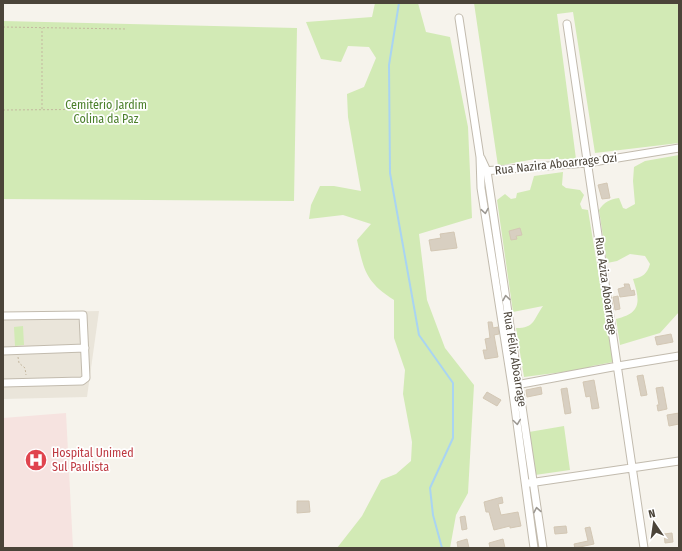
<svg xmlns="http://www.w3.org/2000/svg" width="682" height="551" font-family="'Fira Sans Condensed',sans-serif">
<style>
.residential{fill:#eae5da}
.medical{fill:#f6e3e0}
.green{fill:#d2eab5}
.lines{fill:none;stroke-linecap:round;stroke-linejoin:round}
.stream{stroke:#a9d4f2;stroke-width:2}
.building{fill:#d8cfc1;stroke:#d3c7b4}
.street-casing{stroke:#c2bbae;stroke-width:9}
.path{stroke:#c4b79f;stroke-width:1;stroke-dasharray:2 2;stroke-linecap:butt}
.street{stroke:#fff;stroke-width:7}
.oneway{stroke:#9c9892}
.labels{text-anchor:middle;dominant-baseline:central;stroke-width:3.5;stroke-linejoin:round;paint-order:stroke}
.park-label{font-size:12px;fill:#4a7f2a;stroke:#fff}
.street-label{font-size:12px;fill:#4b4439;stroke:#fff}
.health-label{font-size:12px;fill:#be3a42;stroke:#fff;text-anchor:start}
</style>
<rect width="100%" height="100%" fill="#f6f3ec"/>
<path class="residential" d="M99,311L87,397L3,399V313Z"/>
<path class="medical" d="M66,413L73,548H3V418Z"/>
<path class="green" d="M375,3H418L426,32L450,37L468,127L472,218L419,234L427,300L445,348L474,385L468,493L456,515L450,548H337L362,516L381,480L396,474L411,461L412,442L403,394L405,370L394,338V300C366,282 364,271 357,240L371,224L343,215L309,219L311,205L320,186H334L361,191L348,117L347,94L364,87L376,58L369,47L348,46L341,62L321,59L306,22L372,17Z
M474,3H679V143L595,153L573,12L557,14L576,159H535L498,166Z
M3,21L297,28L294,201L3,199Z
M679,155V312L660,333L620,345L616,319C642,313 640,301 633,279C643,277 647,274 650,264L645,256L630,254L617,261L607,263L599,210C604,202 610,199 619,198L623,208L626,209L635,204L633,181L634,167L645,161Z
M563,172L562,185L566,188L580,190L584,195L580,204L582,209L588,210L613,362L592,366L586,369L524,377L516,328C535,328 533,320 543,306L513,312L497,200L505,194L511,199L516,198L517,193L530,190L534,176Z
M23,326L24,345L15,346L14,327Z
M564,426L570,470L535,475L529,432Z"/>
<g class="lines">
<path class="stream" d="M399,3L389,65L390,173L419,335L453,383V438L430,488L433,515L442,548"/>
</g>
<path class="building" d="M607,183L610,198L602,199L598,185Z
M520,228L522,235L516,236L517,239L511,240L509,231Z
M454,232L457,248L431,251L429,240L441,238L440,234Z
M624,284H629L631,291L634,290L635,295L620,297L618,289L625,287Z
M618,296L620,309L615,310L613,297Z
M488,322H492L493,328L498,327L499,334L494,335L498,357L485,359L483,350H487L485,339L490,338Z
M671,334L673,342L657,345L655,337Z
M643,375L647,395L641,396L637,376Z
M594,380L599,408L592,409L590,396L586,397L583,382Z
M541,387L542,394L527,397L526,390Z
M663,387L667,409L658,411L657,405H659L656,388Z
M567,388L571,413L565,414L561,389Z
M487,392L501,400L497,406L483,398Z
M679,413V424L669,426L667,415Z
M502,497L503,503L498,504L501,515L518,512L521,526L510,528V526L494,530L489,512H486L484,502Z
M297,501H309L310,512L297,513Z
M465,516L467,529L462,530L460,517Z
M566,526L567,533L555,534L554,527Z
M590,527L594,544L575,548L574,544L588,541L585,528Z
M672,533L673,542L665,543L664,534Z
M467,539L469,548H458L457,542Z
M503,539L505,548H490L489,543Z"/>
<g class="lines">
<g class="street-casing">
<path id="street" d="M459,18L480,157L481,188L512,386L534,548
M567,24L644,548
M481,158L487,171L543,548
M483,171L587,163L679,148
M3,316L83,315L86,378L82,381L3,383
M3,351L85,348
M516,385L618,366L679,356
M529,483L679,461"/>
</g>
<path class="path" d="M3,27L127,29
M42,109V28
M3,110L138,109
M18,357L19,363L25,368L26,375"/>
<use href="#street" class="street"/>
</g>
<defs><path id="oneway-chevron" d="M-2-3.5L2.5 0L-2 3.5" fill="none" stroke-width="1.6" stroke-linecap="round" stroke-linejoin="round"/></defs>
<g class="oneway">
<use href="#oneway-chevron" transform="translate(485 211) rotate(81)"/>
<use href="#oneway-chevron" transform="translate(506 298) rotate(-99)"/>
<use href="#oneway-chevron" transform="translate(517 422) rotate(82)"/>
<use href="#oneway-chevron" transform="translate(537 510) rotate(-100)"/>
</g>
<defs>
<g id="hospital-disc" transform="scale(1.15)"><circle r="9.5" fill="#e0444e" stroke="#fff"/><path d="M-5-5h3v3.5h4V-5h3V5h-3V1.5h-4V5h-3Z" fill="#fff"/></g>
</defs>
<g fill-rule="evenodd">
<use href="#hospital-disc" x="36" y="460"/>
</g>
<g class="labels">
<g class="park-label">
<text x="106" y="105">Cemitério Jardim<tspan x="106" dy="14">Colina da Paz</tspan></text>
</g>
<g class="street-label">
<text transform="translate(556 164) rotate(-6)">Rua Nazira Aboarrage Ozi</text>
<text transform="translate(606 286) rotate(82)">Rua Aziza Aboarrage</text>
<text transform="translate(515 359) rotate(81)">Rua Félix Aboarrage</text>
</g>
<g class="health-label">
<text x="52" y="453">Hospital Unimed<tspan x="52" dy="14">Sul Paulista</tspan></text>
</g>
</g>
<rect width="682" height="551" fill="none" stroke="#4b4439" stroke-width="8"/>
<g transform="translate(654 523) rotate(347)" stroke="#ffffff" stroke-width="3" paint-order="stroke">
<path d="M0-3L7 15L0 10L-7 15Z" fill="#4b4439"/>
<text y="-6" font-size="11" font-weight="bold" text-anchor="middle" fill="#4b4439">N</text>
</g>
</svg>
